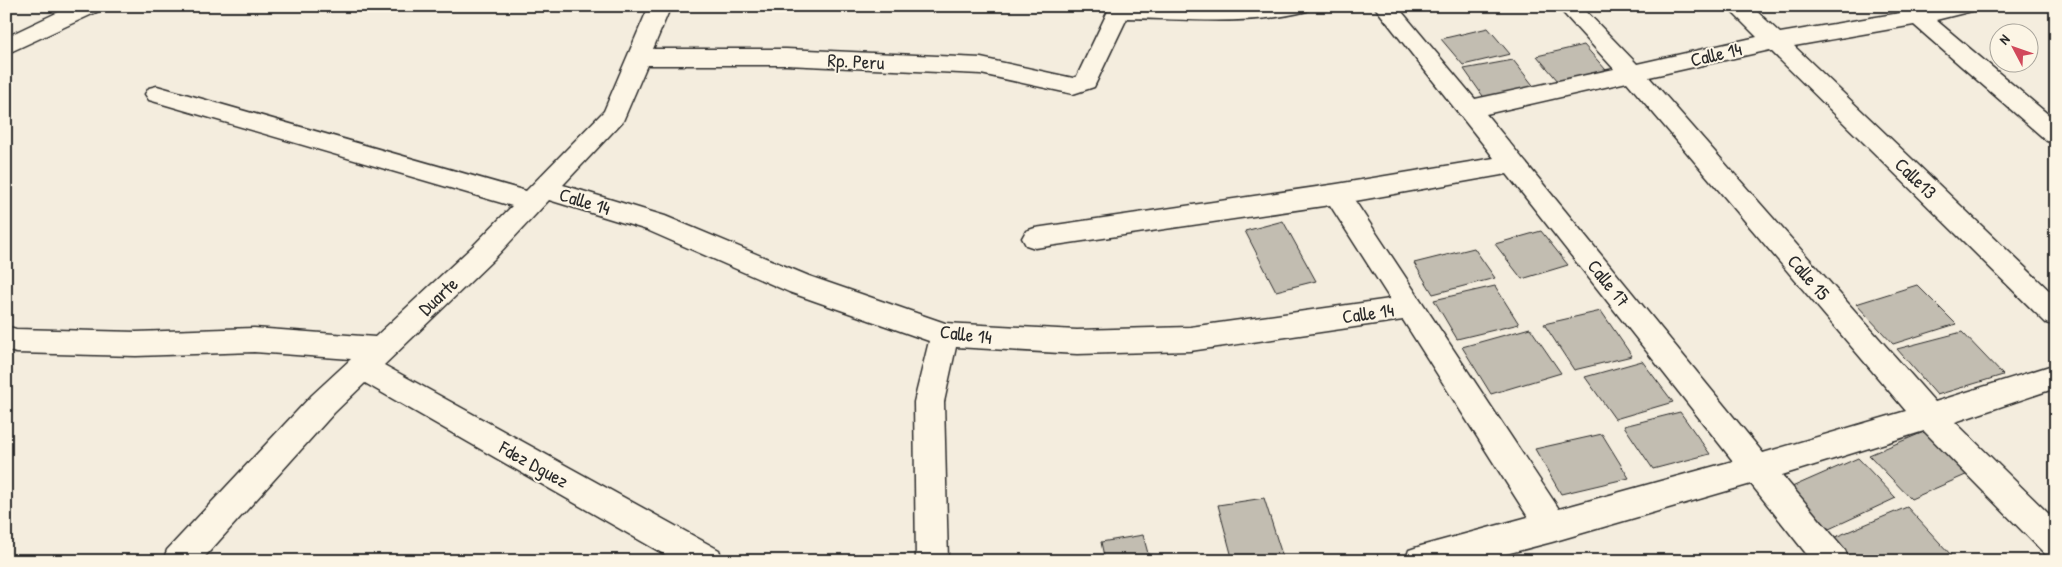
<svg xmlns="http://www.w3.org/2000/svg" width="2062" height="567" font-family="'Patrick Hand',sans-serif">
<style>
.building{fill:#c2bdb1;stroke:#2b2b2b}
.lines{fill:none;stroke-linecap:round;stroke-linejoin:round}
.minor-casing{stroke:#2b2b2b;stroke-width:3}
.minor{fill:#fcf5e5;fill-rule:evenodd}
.labels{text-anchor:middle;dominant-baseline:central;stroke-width:4;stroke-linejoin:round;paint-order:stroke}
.street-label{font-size:19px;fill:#2b2b2b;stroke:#fcf5e5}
</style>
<rect width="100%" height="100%" fill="#f4edde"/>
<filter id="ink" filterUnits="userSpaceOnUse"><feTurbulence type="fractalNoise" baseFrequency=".02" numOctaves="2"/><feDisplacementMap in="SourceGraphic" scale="10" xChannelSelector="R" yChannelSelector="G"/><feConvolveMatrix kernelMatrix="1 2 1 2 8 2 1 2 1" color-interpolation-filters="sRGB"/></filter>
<g filter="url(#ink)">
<path class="building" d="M1488,28L1510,54L1463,65L1441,39Z
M1584,45L1606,70L1558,81L1537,56Z
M1513,60L1536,89L1485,99L1464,69Z
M1283,221L1316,281L1276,291L1245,231Z
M1541,231L1568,265L1522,279L1495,244Z
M1474,248L1495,278L1433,294L1414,263Z
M1917,285L1956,324L1893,344L1856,304Z
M1495,286L1519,324L1457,339L1434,300Z
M1601,311L1632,356L1574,370L1544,324Z
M1530,328L1561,373L1491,394L1462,347Z
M1962,332L2003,375L1937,395L1897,349Z
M1642,361L1673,402L1615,419L1585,377Z
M1680,412L1710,454L1653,469L1624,426Z
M1926,431L1968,474L1911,499L1869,455Z
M1602,434L1629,478L1561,494L1535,449Z
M1858,458L1896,498L1829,529L1792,487Z
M1264,498L1284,561H1233L1218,505Z
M1907,507L1951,555L1937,561H1852L1833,538Z
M1143,535L1150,561H1105L1101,542Z"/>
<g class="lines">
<g class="minor-casing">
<path id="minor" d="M71,6H102L99,11L6,54V37Z
M649,6H671L653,49H786L981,58L1073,78L1077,76L1108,11V6H1310L1307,11C1252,26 1183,19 1127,18L1094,87L1073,94L981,74L786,65H647L623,121L563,185L665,216L809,276L945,323L1077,330L1190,327L1390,299L1330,205L1035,248L1026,245L1022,238L1026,231L1035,228L1337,184L1494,158L1374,6H1397L1475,99L1614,69L1557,6H1581L1637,64L1757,37L1726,6H1751L1780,33L1900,13L1898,9L1900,6H1920L1922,9L1932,6H1975L1972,11L1936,20L2056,121V144L2047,141L1914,25L1794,46L2056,297V326L2046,323L1770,50L1649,77L1935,402L2056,364V388L1955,422L2056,521V558L2045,554L1924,431L1782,475L1845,550L1849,561H1812L1751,484L1552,542L1479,561H1405L1409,550L1421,546L1528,517L1403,320L1190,351L1077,354L956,347L944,402L948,561H916L914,402L929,341L789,292L647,230L549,200L494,259L384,365L719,550L723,561H676L365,383L334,413L201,561H163L167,550L312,395L351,359L254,352L136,356L16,353L6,350V326L16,329L136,332L254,328L375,337L474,245L512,206L149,100L145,94L149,88L157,86L526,191L604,111ZM1627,82L1906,411L1763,453L1486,114ZM1507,174L1733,461L1559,509L1355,201Z"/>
</g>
<use href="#minor" class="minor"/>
</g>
</g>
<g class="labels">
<g class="street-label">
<text transform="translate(1716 54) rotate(-13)">Calle 14</text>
<text transform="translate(856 61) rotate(3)">Rp. Peru</text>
<text transform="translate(1916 178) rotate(44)">Calle13</text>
<text transform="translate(585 201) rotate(17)">Calle 14</text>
<text transform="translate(1809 277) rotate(49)">Calle 15</text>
<text transform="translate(1609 283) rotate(51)">Calle 17</text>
<text transform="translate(438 296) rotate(-43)">Duarte</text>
<text transform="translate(1368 313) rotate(-8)">Calle 14</text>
<text transform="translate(966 334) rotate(7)">Calle 14</text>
<text transform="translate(534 464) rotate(29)">Fdez Dguez</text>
</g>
</g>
<rect width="2062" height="567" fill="none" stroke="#fcf5e5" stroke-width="25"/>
<rect x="12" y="12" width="2037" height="542" fill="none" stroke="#2b2b2b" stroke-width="2" filter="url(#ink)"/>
<g transform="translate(2014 48) rotate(311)"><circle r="24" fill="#fcf5e5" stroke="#a8a49b"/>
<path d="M0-4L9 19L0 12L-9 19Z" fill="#d1495b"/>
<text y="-8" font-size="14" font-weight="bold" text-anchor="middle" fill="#2b2b2b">N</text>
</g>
</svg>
